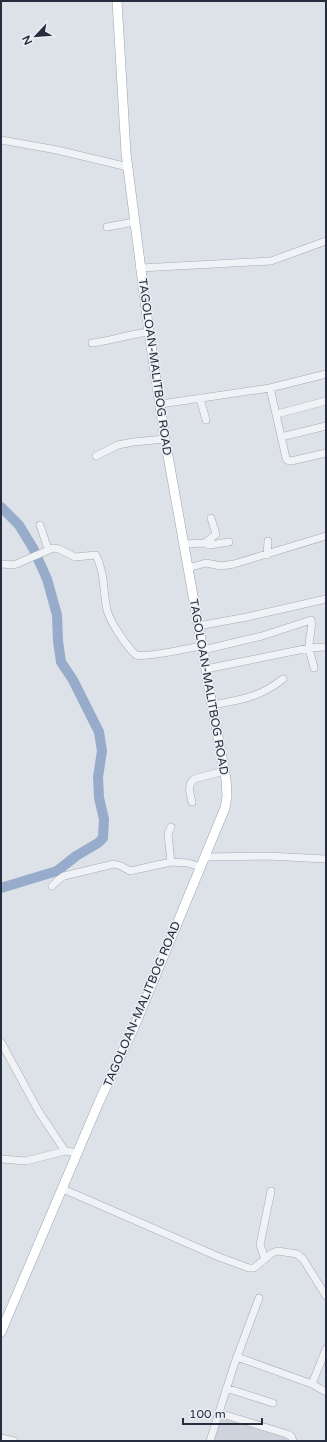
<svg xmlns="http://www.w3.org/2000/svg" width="327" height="1442" font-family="'Varela Round',sans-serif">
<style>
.built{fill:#cfd3dd}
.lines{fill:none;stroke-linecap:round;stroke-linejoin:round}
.river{stroke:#96acca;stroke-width:10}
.minor-casing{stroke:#a6abb5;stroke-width:8}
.major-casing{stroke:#9ca4b4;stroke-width:10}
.minor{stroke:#f0f2f6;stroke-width:7}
.major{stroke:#fff;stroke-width:9}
.labels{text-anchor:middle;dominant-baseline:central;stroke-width:3;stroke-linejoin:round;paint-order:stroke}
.street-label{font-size:12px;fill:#262d3f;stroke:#ecf0f5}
</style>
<rect width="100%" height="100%" fill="#dde1e8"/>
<path class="built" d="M221,1415L290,1439V1441H213Z"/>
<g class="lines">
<path class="river" d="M1,507L19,525L33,548L47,579L57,615L58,641L61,662L73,680L99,732L102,751L98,777L99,798L104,819L103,838L98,843L76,856L57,871L1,888"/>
<g class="minor-casing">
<path id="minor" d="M1,140L57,150L128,167
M107,227L134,222
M140,268L271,261L326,241
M92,343C111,341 129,334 149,332
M270,388L286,458L287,460L291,461L326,453
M200,398L206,420
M161,404L270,388L326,374
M277,414L326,401
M281,437L326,426
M96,456L118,445L133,442L165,439
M40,525L48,549
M205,543L209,545L229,542
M184,544L205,543L216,534L211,518
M267,555L268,541
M1,564L14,565L53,548L59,549L75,557L96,555C105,573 103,592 107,610C110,622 127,647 136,655C148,658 187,648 202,646
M188,568L206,563L221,566L234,564L326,536
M198,626L247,617L326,599
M203,650L262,636L311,620C313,628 309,637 309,646C309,653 313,661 314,668
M206,669L309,648L326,647
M212,705C241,700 260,697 283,679
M192,802C190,794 187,785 194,779L224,771
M171,827L168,834L171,862
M204,857L268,856L326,859
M52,886L58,880L64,876L114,864L121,866L130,871L171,862L188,863L200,867
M1,1042L39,1112L65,1151
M1,1159L26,1161L65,1151L78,1153
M63,1189L219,1257L249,1268H254L272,1253L278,1251L297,1254L303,1259L326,1296
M265,1259L260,1245L271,1191
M237,1357L259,1298
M312,1384L326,1349
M226,1388L273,1403
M219,1413L287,1434L291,1436L293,1441
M1,1438L14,1441
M210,1441L234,1365L237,1357L312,1384L326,1392"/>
</g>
<g class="major-casing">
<path id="major" d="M1,1332L99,1102L135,1025L225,808L227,796L226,779L209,689L203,650L202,646L165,439L149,332L126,153L117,1"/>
</g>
<use href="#minor" class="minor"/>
<use href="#major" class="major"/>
</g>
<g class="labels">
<g class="street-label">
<text transform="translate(155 367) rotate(82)">TAGOLOAN-MALITBOG ROAD</text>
<text transform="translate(209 687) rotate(80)">TAGOLOAN-MALITBOG ROAD</text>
<text transform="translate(142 1004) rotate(-67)">TAGOLOAN-MALITBOG ROAD</text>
</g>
</g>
<rect width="327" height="1442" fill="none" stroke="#262d3f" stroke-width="4"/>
<g transform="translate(36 36) rotate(244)" stroke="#ecf0f5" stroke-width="3" paint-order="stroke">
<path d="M0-3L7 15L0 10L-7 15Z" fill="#262d3f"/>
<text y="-6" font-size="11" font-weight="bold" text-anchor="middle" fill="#262d3f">N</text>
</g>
<path d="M183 1418v6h79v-6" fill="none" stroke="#262d3f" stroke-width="2"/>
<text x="189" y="1418" font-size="12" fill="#262d3f" stroke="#ecf0f5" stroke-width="3" paint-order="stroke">100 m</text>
</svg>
